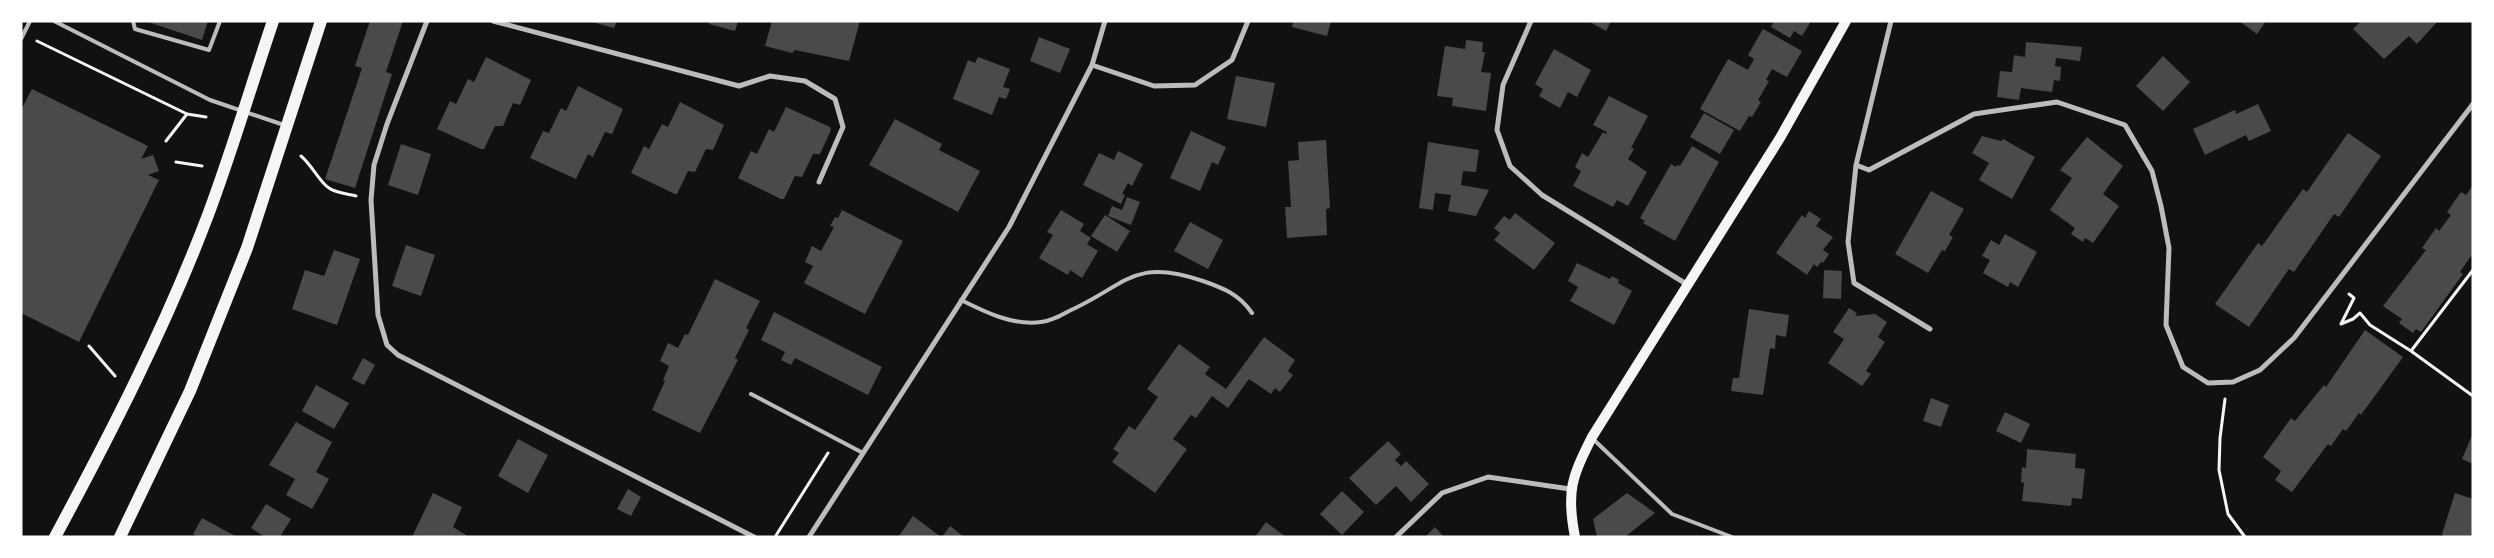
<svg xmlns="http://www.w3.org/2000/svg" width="2494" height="558" font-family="Bitter,serif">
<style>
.building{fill:#4a4a4a}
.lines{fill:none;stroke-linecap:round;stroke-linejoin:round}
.path{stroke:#f5f5f5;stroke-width:3}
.service{stroke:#bcbcbc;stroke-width:4}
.minor{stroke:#bcbcbc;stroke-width:5}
.secondary{stroke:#f5f5f5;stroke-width:10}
.primary{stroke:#f5f5f5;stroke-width:12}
</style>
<rect width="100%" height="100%" fill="#111"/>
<path class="building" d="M145,21H208L202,40Z
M370,21H403L386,72L392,74L355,188L325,179L362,68L355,66Z
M617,21L614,28L592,22V21Z
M710,21H738L735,31L709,24Z
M772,21H860L849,61L795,50L792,53L765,46Z
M1293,21H1331L1327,36L1292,27Z
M1588,21H1611L1606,31Z
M1774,21H1807L1810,23L1802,36L1794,31L1790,38L1771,27Z
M2239,21H2266L2257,34Z
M2361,21H2438L2417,44L2409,36L2384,59L2353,29Z
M1763,29L1802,51L1787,77L1772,69L1766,80L1769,81L1758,100L1761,102L1752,117L1749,116L1740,131L1700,109L1728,59L1748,70L1754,59L1748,55Z
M1039,37L1070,49L1060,73L1030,61Z
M1466,40L1483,42L1482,52H1485L1481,72L1491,73L1486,111L1452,106L1453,98L1437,96L1445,46L1465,49Z
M2026,42L2082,47L2080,61L2056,58L2055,66L2061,67L2060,81L2054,80L2052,92L2021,88L2019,100L1997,97L2000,71L2012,72L2014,55L2025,57Z
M1554,49L1591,70L1577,97L1568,92L1560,108L1539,96L1543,89L1535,84Z
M2163,56L2190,82L2163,111L2136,86Z
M486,57L531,80L520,105L513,103L503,126H495L484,149H481L437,129L450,101L456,104L468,79L474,82Z
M978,57L1010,69L1003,87L1010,89L1006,99L999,97L992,115L953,99L968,60L975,63Z
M1236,76L1275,83L1266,127L1227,119Z
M578,86L623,109L612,134L605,132L593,157L588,154L576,179L530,158L543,131L549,133L561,108L566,111Z
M32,89L148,146L141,159L153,155L159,171L148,175L159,180L79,342L21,313V110Z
M1609,96L1648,116L1631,148L1634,149L1628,159L1647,172L1628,206L1617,200L1613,207L1573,186L1581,171L1575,167L1582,153L1588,157L1603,132L1606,134L1607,132L1593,125Z
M680,102L724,125L713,150L706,149L695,172L688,171L677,194H675L631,173L644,146L649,149L662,124L668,127Z
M2258,104L2271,131L2249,141L2246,135L2205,155L2193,129L2235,110L2236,114Z
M786,107L830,127L831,130L820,154H813L802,177L795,176L784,199H781L738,178L751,151L757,154L769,129L774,132Z
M1704,113L1734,130L1720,154L1690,137Z
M895,119L942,144L939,150L980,171L958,212L869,165Z
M1191,131L1226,147L1218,165L1212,162L1200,191L1170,178Z
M2348,133L2381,156L2339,217L2334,214L2294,272L2289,269L2249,327L2215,304L2258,243L2262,246L2303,189L2307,192Z
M1982,136L2001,141L2003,139L2035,157L2012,199L1979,180L1989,163L1972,153Z
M2087,137L2123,166L2103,194L2119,206L2093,243L2085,238L2083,242L2071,234L2075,228L2050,210L2072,178L2060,170Z
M1326,140L1330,208L1326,209L1327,235L1287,238L1285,207H1291L1288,161L1299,160L1298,142Z
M1428,142L1479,150L1476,172L1463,171L1461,185L1489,190L1476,216L1448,211L1451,195L1435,193L1433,210L1419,208Z
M401,144L431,154L418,195L388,185Z
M1692,146L1719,162L1675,241L1643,223L1645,221L1640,218L1671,164L1676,167L1677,165L1680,166Z
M1118,151L1143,164L1132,186L1128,183L1122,194L1125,195L1121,204L1083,185L1099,153L1114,160Z
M2473,185V258L2471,256L2460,272L2463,274L2421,332L2416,329L2413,333L2399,323L2402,319L2383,306L2426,250L2422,248L2436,228L2439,231L2451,215L2447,212L2461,192L2466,195Z
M1931,191L1964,209L1949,235L1953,237L1945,251L1942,250L1928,273L1895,254Z
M1127,197L1140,202L1131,225L1108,216L1112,206L1122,210Z
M842,210L903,241L865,314L804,283L813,266L805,262L812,246L821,251L834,227L830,226L835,217L838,218Z
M1061,210L1084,224L1080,231L1091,238L1087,244L1098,251L1082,278L1070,270L1068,275L1039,258L1053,235L1047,232Z
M1809,211L1821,219L1816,226L1833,237L1823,250L1829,254L1823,263L1821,262L1817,267L1814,264L1807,275L1776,253L1802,215L1805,218Z
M1515,213L1555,243L1534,270L1494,240L1500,233L1494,228L1504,216L1510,220Z
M1105,215L1130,231L1117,252L1091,236Z
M1190,222L1223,240L1208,269L1174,251Z
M2005,234L2037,252L2018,287L2010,282L2008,287L1983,273L1990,260L1982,256L1991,240L1999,245Z
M406,245L435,255L421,296L392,286Z
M334,250L360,259L337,325L292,309L305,270L324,276Z
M1577,263L1610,279L1612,276L1619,280L1618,283L1632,291L1614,325L1570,301L1578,287L1568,281Z
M1824,270L1842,271L1841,299L1823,298Z
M715,279L760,301L746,328L749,330L735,358L738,360L700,433L652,410L665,381L663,380L669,366L660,361L668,343L678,348L685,334L688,335Z
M1849,308L1857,313L1855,316L1875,314L1887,322L1878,337L1885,342L1866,371L1871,374L1862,386L1828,363L1844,339L1833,332Z
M1749,309L1789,315L1786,337L1776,335L1775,349L1770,348L1763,395L1731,391L1733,378H1739Z
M774,312L882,367L868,395L795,358L791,365L781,360L785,352L761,340Z
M2365,330L2403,357L2361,415L2359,413L2346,431L2343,429L2331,446L2328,444L2292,492L2275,480L2281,471L2263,457L2291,418L2295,421L2324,385L2326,387Z
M1264,337L1295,360L1288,371L1293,375L1280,392L1275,388L1271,394L1249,379L1228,408L1212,396L1196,418L1191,415L1173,439L1187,449L1155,493L1112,462L1119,453L1113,449L1129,426L1135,430L1158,397L1147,389L1179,344L1210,367L1205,374L1226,389Z
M363,358L375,365L364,385L352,379Z
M316,385L349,403L334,429L302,411Z
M1931,398L1949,405L1941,427L1923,421Z
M2005,412L2030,424L2021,443L1996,431Z
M296,422L332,442L316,472L329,479L312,509L286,495L295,479L269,465Z
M2473,433V464L2462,459Z
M518,439L548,455L528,493L498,476Z
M1388,441L1401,454L1395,460L1401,466L1406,461L1429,484L1411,502L1396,486L1376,505L1349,478Z
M2027,449L2076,454L2075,468L2085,469L2082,499L2072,498L2071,506L2022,501L2024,483L2021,482L2022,467L2026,468Z
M628,489L641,497L631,516L617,509Z
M1342,491L1364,512L1342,535L1320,514Z
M433,493L462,507L453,527L469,537H412Z
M1627,493L1655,513L1625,537H1597L1593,519Z
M2455,493L2473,499V529L2471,537H2444L2442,534Z
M266,504L291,519L280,537H265L251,528Z
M913,516L941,537H898Z
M202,518L237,537H197L193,534Z
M1266,522L1286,537H1255Z
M950,526L964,537H942Z
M1435,527L1444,537H1425Z"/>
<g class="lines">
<path class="path" d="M37,41L187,114L206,117
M166,141L187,114
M301,156C312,165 320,183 329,188C336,193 348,194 356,196
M176,162L202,166
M2349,294L2354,298L2341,324L2353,319L2360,313L2370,325L2411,351L2473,396
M89,346L115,376
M2411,351L2473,270
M2225,399L2220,438L2219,470L2228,514L2245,537
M775,537L828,453"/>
<path class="service" d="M54,21L210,100L284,125
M133,21L135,29L209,50L220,21
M21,39L30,21
M961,300C985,312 1013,326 1041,322C1051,321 1060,316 1069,311C1127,285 1133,257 1203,281C1223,288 1239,294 1252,313
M751,394L863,453
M1593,439L1672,514L1732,537"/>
<path class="minor" d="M427,21L387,124L374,165L371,200L378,315L387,345L398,355L754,537
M493,21L739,86L770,76L805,81L835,99L843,127L819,182
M1531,21L1503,85L1497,130L1510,166L1542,195L1688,285
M1891,21L1856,165L1869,170L1974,114L2057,102L2125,125L2152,171L2161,206L2169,248L2166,325L2183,367L2208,383L2233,382L2260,370L2294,338L2473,104
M1092,65L1154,86L1195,85L1232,60L1248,21
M1856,165L1848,242L1854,283L1930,329
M809,537L1009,227L1092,65L1105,21
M1396,537L1442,493L1488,477L1570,489"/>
<path class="secondary" d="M1575,537C1566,491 1572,477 1592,437L1780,138L1846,21"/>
<path class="primary" d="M55,537C111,433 166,326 208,215C232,151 251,86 273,21
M120,537L190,391L247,248L321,21"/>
</g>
<rect width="2494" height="558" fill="none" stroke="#ffffff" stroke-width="45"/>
</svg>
